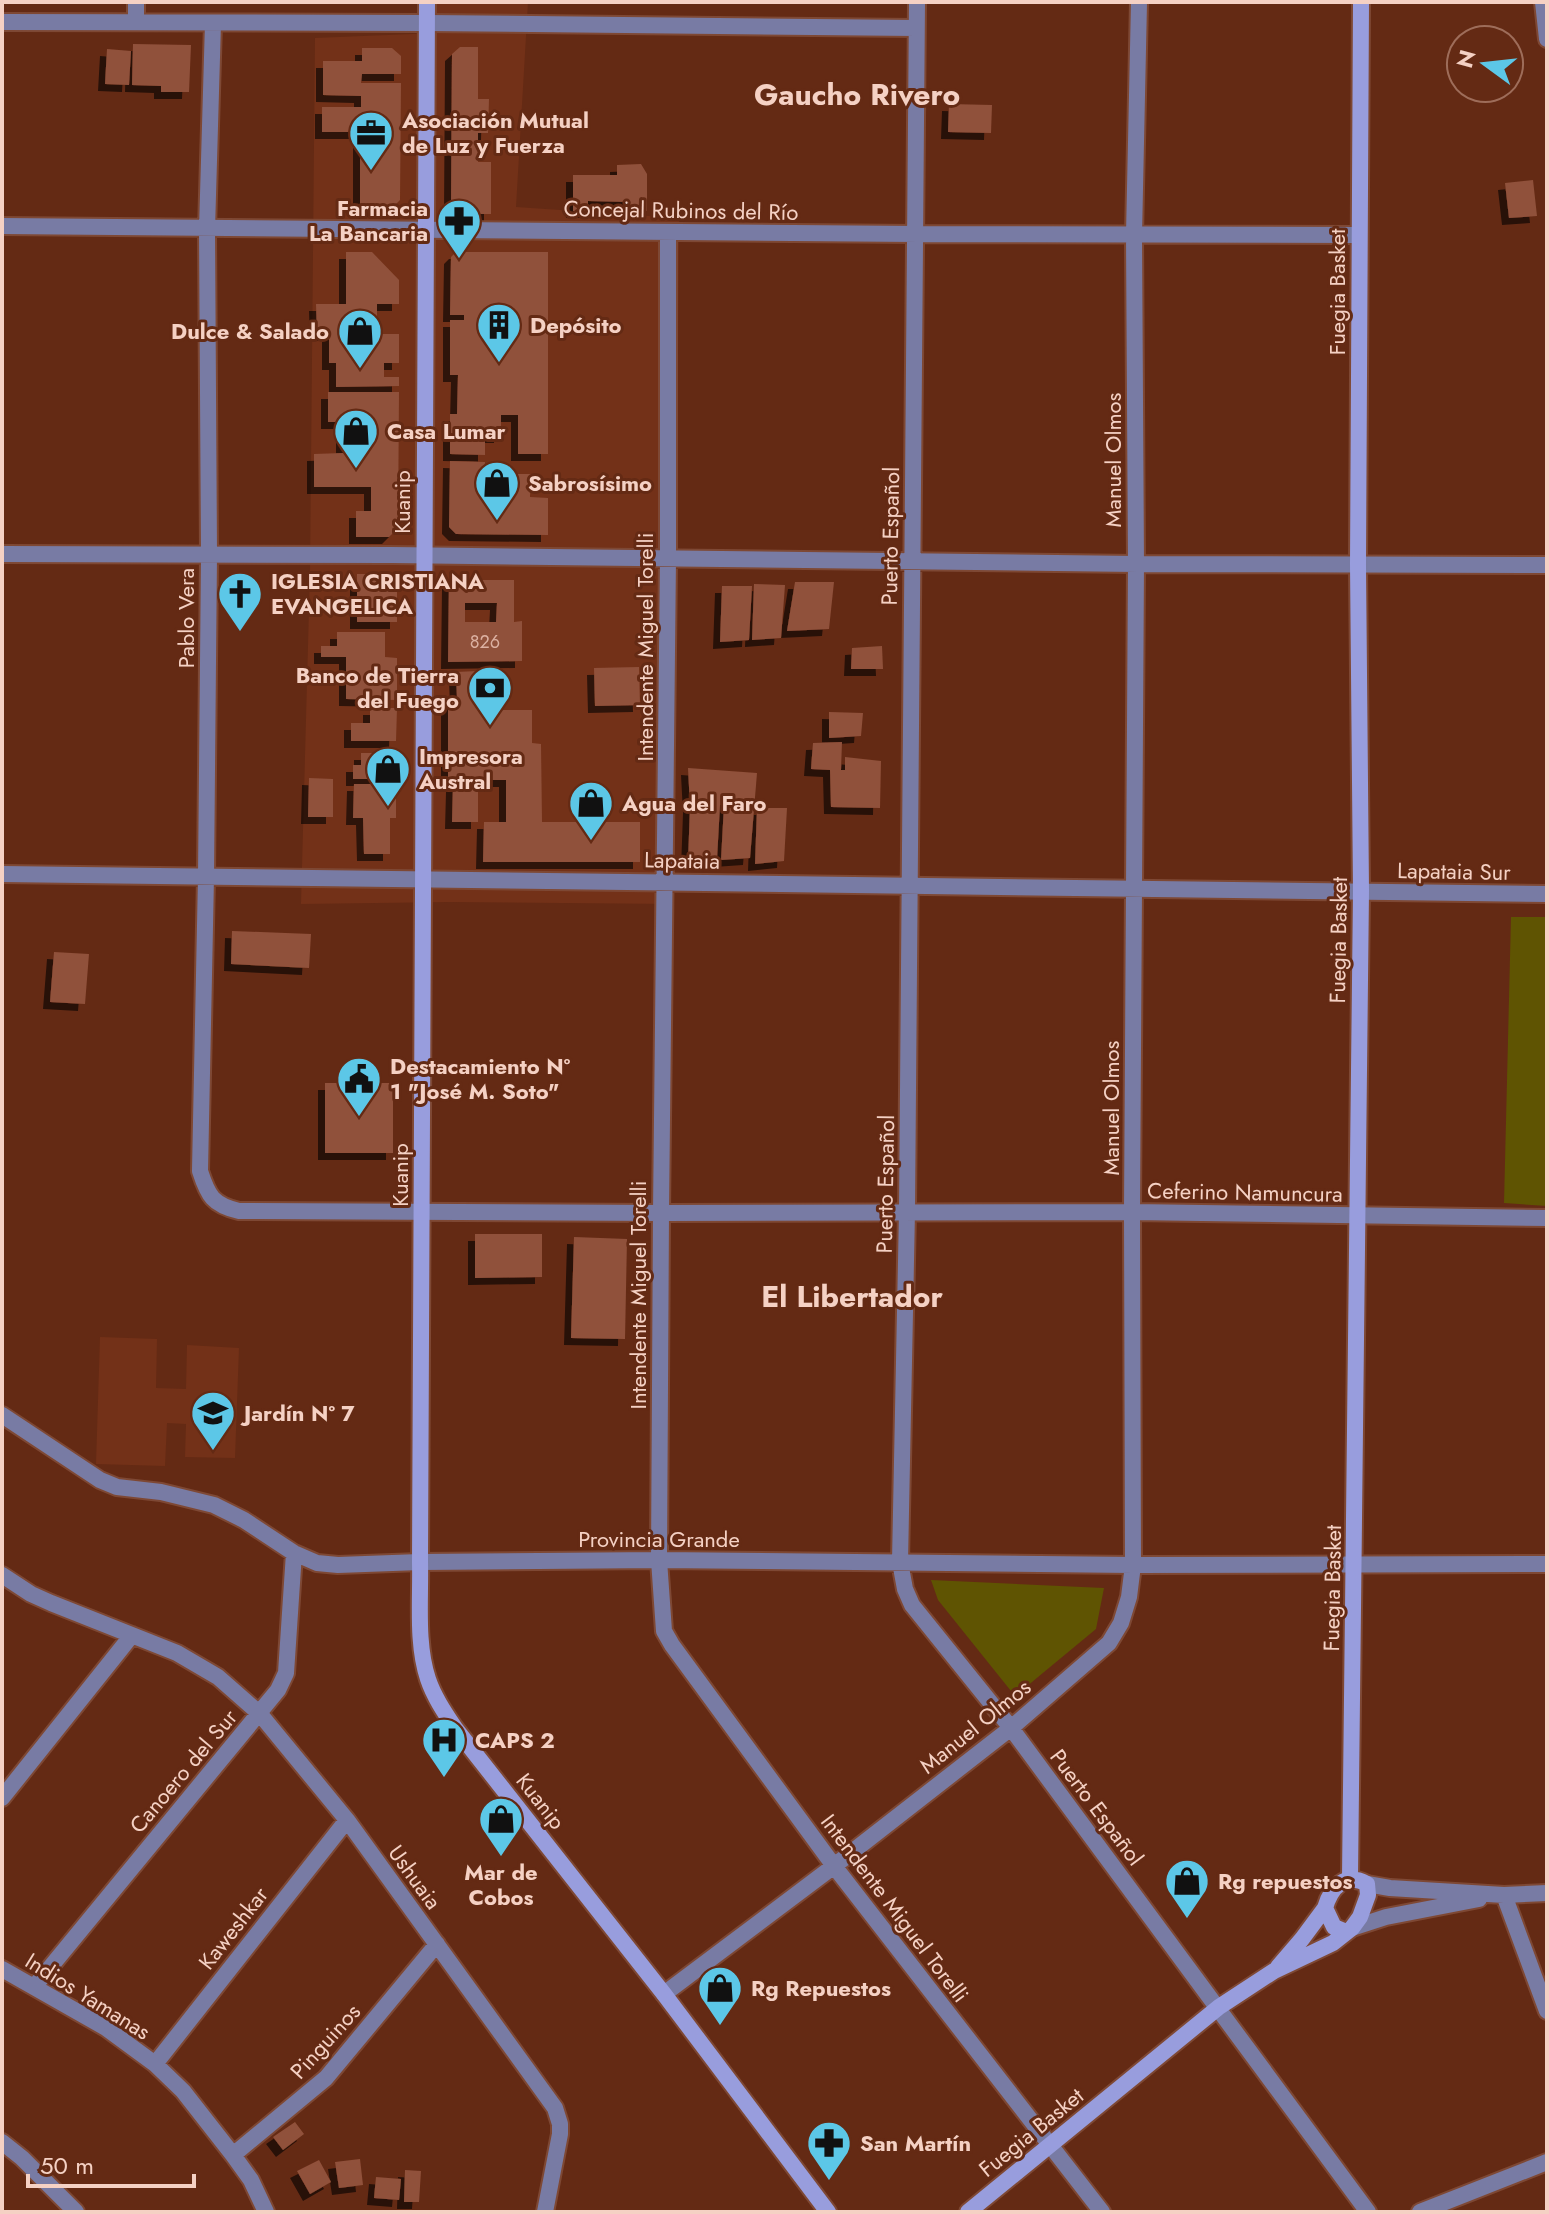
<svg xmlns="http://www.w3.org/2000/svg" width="1549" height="2214" font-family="Jost,sans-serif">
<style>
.built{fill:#733118}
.green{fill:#5f5402}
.building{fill:#90513b;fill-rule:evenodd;filter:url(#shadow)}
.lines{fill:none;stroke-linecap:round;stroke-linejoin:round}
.minor-casing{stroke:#7e4834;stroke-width:20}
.secondary-casing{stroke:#7e4834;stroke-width:20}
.minor{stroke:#787ba4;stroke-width:16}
.secondary{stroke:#989ddd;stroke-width:16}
.labels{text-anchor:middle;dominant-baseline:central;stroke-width:6;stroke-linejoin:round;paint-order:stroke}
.number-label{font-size:18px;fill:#dcb1a2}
.poi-label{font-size:22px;font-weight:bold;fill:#f5d1c4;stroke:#642a14;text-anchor:start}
.street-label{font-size:22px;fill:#f5d1c4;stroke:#642a14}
.district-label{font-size:30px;font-weight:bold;fill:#f5d1c4;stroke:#642a14}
</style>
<defs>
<filter id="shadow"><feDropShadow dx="-7" dy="7" stdDeviation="0" flood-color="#0009"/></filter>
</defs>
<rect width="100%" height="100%" fill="#642a14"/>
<path class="built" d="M437,2H528L516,207L679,218L674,904L450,902L301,904L310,572L315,38L436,33Z
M100,1337L157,1339L156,1388L186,1389L187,1345L239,1348L235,1458L185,1457L186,1424L167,1423L165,1466L96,1464Z"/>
<path class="green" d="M1511,917H1547V1206L1504,1203Z
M931,1580L1104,1588L1096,1629L1015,1696L938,1600Z"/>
<path class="building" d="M133,44L191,45L189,92H161V86L132,85Z
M460,47H478V99H489L488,133H478V162H491V214H460L451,206L452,54Z
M362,48H392L401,56V74H362L361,83H401L400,200L390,210H360V132H322V107H361V96L323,95V61H362Z
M107,49L131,51L129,85L105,84Z
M949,104L992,105L991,133L948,132Z
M641,164L647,174V211H628V202L588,201V211H573V175H617V165Z
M1533,180L1537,216L1509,218L1505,183Z
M346,252H372L399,280V304H377V334H399V363H384V377H399V386L336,387V363H329V334H317L316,304H346Z
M456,252H548V454H518V415H501V436H485V455L450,454V414H457L458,375H450V320H464V315H450L451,257Z
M328,392H399L398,528L389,537H356V511H371V487H314V454L343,453V422H328Z
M450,461L485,462L484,474H531L530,497L548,498V535L456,534L449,527Z
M357,574H387L397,584V622H357Z
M449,580H514V622L522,621V661L448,662ZM465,603H497L496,622H465Z
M795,582H834L829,629L787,631Z
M754,584L785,585L781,638L752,640Z
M722,586H752L749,640L720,642Z
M337,632H385V657L397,658V700L346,699V657H321V646H337Z
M882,646L883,669H851L852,648Z
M639,667L640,705L595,706L594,668Z
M499,670V710H532V743L541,744L542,822H640V862H483L484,822H506V780H448V699H457L456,672Z
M370,708H397L396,741H351V723H370Z
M829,712L863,713L861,736L829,738Z
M842,742L841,770H845V757L881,761L880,808L831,807L830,770L811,769L813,743Z
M361,753H388V779H353V765H361Z
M688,768L757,773L750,858L721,860L724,805H720L717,859L688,862L690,806Z
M309,778L333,779V817H308Z
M354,784H396V818H390V854H364L363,818H353Z
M453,785H478V822H452Z
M757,808H787L784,861L755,864Z
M232,931L311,934L309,968L231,964Z
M54,952L89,954L85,1004L50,1002Z
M325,1083H393V1153H325Z
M475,1234H542V1277L475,1278Z
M574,1237L627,1239L625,1339L571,1338Z
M295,2122L304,2134L283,2150L273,2137Z
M360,2159L363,2185L339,2188L335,2162Z
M319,2160L331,2182L310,2194L297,2171Z
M405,2170L421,2171L419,2202H404Z
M376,2177L401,2179L399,2200L374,2198Z"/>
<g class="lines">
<g class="minor-casing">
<path id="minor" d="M917,2L907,1211L900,1562L905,1589L912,1605L1011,1728L1368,2212
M1543,2L1547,39
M136,21V2
M2,22L427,23L916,28
M213,23L207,229L209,555L206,877L200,1171C208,1196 213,1205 239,1211L661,1213L1132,1212L1547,1218
M2,226L916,234L1359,235
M668,232V558L661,1213L659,1560L664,1631L672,1645L834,1866L1102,2212
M2,554L392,555L1136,564L1547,565
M2,874L1547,894
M2,1415L100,1480L117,1487L161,1492L214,1505L244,1520L294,1553L317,1563L338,1565L420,1562L659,1560L1133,1565L1547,1564
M2,1575L31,1594L51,1603L177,1653L218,1677L260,1714L347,1820L555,2108L560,2124V2134L545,2212
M2,1798L132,1635
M1367,1884L1390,1888L1504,1895L1547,1893
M1504,1895L1547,2011
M1352,1928L1386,1917L1479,1899
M2,1969L106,2028L155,2064L183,2091L233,2155L251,2180L266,2212
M34,1987L278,1690L286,1673L294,1553
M664,1994L834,1866L1011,1728L1109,1643L1121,1623L1129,1597L1133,1565L1132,1212L1136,564L1134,235L1139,2
M155,2064L347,1820
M2,2142L22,2158L76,2212
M233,2155L326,2078L437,1944
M1420,2212L1547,2162"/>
</g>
<g class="secondary-casing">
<path id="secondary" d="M427,2L420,1562C421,1600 416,1643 428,1679C434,1697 445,1713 455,1728L664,1994L828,2212
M1350,1878L1361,891L1358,565L1361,2
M1278,1967L1302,1939L1325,1908
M968,2212L1219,2007L1274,1971L1333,1943L1352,1928L1360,1917L1368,1895L1367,1884C1345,1872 1331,1887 1325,1908L1334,1927L1346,1932"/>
</g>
<use href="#minor" class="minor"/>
<use href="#secondary" class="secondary"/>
</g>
<defs>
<g id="office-pin" transform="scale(2.3)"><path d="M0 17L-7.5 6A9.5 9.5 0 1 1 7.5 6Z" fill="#5cc7e7" stroke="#642a14"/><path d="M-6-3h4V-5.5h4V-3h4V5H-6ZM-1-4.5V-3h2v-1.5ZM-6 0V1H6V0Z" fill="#111"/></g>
<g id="pharmacy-pin" transform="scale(2.3)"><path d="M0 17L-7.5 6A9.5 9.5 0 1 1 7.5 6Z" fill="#5cc7e7" stroke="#642a14"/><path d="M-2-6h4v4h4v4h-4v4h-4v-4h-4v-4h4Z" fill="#111"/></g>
<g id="building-pin" transform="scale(2.3)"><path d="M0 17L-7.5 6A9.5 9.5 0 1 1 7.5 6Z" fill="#5cc7e7" stroke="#642a14"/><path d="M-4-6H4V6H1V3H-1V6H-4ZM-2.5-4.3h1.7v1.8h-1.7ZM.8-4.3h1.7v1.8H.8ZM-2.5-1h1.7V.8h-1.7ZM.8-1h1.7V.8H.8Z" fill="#111"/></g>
<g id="shop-pin" transform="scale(2.3)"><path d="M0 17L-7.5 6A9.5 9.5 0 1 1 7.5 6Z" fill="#5cc7e7" stroke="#642a14"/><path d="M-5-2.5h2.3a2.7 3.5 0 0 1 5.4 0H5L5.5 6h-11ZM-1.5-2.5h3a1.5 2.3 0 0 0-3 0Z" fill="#111"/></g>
<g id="church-pin" transform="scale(2.3)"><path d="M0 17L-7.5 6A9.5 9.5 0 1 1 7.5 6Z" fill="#5cc7e7" stroke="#642a14"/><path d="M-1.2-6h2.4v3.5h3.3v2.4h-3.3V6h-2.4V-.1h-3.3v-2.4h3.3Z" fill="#111"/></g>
<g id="bank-pin" transform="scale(2.3)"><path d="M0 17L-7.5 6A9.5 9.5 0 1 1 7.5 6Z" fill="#5cc7e7" stroke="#642a14"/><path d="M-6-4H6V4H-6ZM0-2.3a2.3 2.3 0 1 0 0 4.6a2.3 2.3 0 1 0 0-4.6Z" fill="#111"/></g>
<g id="civic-pin" transform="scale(2.3)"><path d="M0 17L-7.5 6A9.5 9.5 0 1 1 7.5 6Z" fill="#5cc7e7" stroke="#642a14"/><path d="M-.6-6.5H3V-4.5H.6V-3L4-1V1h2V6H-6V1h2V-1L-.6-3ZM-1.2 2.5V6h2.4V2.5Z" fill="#111"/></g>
<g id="school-pin" transform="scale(2.3)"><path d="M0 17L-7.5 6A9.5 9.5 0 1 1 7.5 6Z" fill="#5cc7e7" stroke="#642a14"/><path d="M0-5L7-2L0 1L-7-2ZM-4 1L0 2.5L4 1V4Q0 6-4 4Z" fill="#111"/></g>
<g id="hospital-pin" transform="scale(2.3)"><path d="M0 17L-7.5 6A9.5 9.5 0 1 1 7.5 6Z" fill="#5cc7e7" stroke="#642a14"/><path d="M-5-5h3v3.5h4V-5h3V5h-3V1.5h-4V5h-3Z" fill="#111"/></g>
</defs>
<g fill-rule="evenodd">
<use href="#office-pin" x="371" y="133"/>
<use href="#pharmacy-pin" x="459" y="221"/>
<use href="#building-pin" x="499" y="325"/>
<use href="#shop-pin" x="360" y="331"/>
<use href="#shop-pin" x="356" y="431"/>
<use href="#shop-pin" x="497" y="483"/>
<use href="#church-pin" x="240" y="594"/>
<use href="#bank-pin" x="490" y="688"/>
<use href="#shop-pin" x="388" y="769"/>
<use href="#shop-pin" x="591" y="803"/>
<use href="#civic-pin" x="359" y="1079"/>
<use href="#school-pin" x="213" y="1413"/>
<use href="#hospital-pin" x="444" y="1740"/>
<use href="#shop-pin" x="501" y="1819"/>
<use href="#shop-pin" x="1187" y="1881"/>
<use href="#shop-pin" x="720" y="1988"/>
<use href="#pharmacy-pin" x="829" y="2143"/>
</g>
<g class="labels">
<g class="number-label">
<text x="485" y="642">826</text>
</g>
<g class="poi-label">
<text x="402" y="120">Asociación Mutual<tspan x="402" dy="25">de Luz y Fuerza</tspan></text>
<text x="428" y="208" text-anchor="end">Farmacia<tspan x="428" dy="25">La Bancaria</tspan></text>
<text x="530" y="325">Depósito</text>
<text x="329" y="331" text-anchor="end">Dulce &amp; Salado</text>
<text x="387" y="431">Casa Lumar</text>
<text x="528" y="483">Sabrosísimo</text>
<text x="271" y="581">IGLESIA CRISTIANA<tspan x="271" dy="25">EVANGELICA</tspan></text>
<text x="459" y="675" text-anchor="end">Banco de Tierra<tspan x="459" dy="25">del Fuego</tspan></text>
<text x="419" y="756">Impresora<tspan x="419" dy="25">Austral</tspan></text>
<text x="622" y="803">Agua del Faro</text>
<text x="390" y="1066">Destacamiento N°<tspan x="390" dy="25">1 "José M. Soto"</tspan></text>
<text x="244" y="1413">Jardín Nº 7</text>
<text x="475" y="1740">CAPS 2</text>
<text x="501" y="1872" text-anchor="middle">Mar de<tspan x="501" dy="25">Cobos</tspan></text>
<text x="1218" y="1881">Rg repuestos</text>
<text x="751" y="1988">Rg Repuestos</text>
<text x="860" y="2143">San Martín</text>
</g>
<g class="street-label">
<text transform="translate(681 210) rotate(1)">Concejal Rubinos del Río</text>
<text transform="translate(1337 292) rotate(-90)">Fuegia Basket</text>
<text transform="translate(1113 460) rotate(-90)">Manuel Olmos</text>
<text transform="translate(402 502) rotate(-90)">Kuanip</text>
<text transform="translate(890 536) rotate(-89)">Puerto Español</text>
<text transform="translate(186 618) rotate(-90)">Pablo Vera</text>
<text transform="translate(645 647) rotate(-90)">Intendente Miguel Torelli</text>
<text transform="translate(682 860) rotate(1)">Lapataia</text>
<text transform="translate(1454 871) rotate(1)">Lapataia Sur</text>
<text transform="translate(1338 940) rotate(-89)">Fuegia Basket</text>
<text transform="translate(1111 1108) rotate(-90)">Manuel Olmos</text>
<text transform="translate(400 1175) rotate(-90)">Kuanip</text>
<text transform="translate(885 1184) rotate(-89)">Puerto Español</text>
<text transform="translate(1245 1192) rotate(1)">Ceferino Namuncura</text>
<text transform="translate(638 1295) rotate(-90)">Intendente Miguel Torelli</text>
<text x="659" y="1539">Provincia Grande</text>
<text transform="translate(1332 1588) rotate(-89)">Fuegia Basket</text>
<text transform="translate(975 1726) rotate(-39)">Manuel Olmos</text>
<text transform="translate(183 1771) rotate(-50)">Canoero del Sur</text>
<text transform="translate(541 1801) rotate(52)">Kuanip</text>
<text transform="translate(1097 1807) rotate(53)">Puerto Español</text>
<text transform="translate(415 1877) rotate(54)">Ushuaia</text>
<text transform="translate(895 1908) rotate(53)">Intendente Miguel Torelli</text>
<text transform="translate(233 1928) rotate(-52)">Kaweshkar</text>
<text transform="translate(88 1996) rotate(32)">Indios Yamanas</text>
<text transform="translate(325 2041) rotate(-48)">Pinguinos</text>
<text transform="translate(1031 2132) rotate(-39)">Fuegia Basket</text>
</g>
<g class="district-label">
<text x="857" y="94">Gaucho Rivero</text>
<text x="852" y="1296">El Libertador</text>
</g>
</g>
<rect width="1549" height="2214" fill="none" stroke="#f5d1c4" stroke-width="8"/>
<g transform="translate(1485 64) rotate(285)"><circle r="38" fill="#642a14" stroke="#9e6d5a" stroke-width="2"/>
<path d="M0-6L14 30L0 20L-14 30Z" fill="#5cc7e7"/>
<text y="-12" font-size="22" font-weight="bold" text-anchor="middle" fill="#f5d1c4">N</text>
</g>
<path d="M28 2174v12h166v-12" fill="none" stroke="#f5d1c4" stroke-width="4"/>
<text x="40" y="2174" font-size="24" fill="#f5d1c4" stroke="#642a14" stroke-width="6" paint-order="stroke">50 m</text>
</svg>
